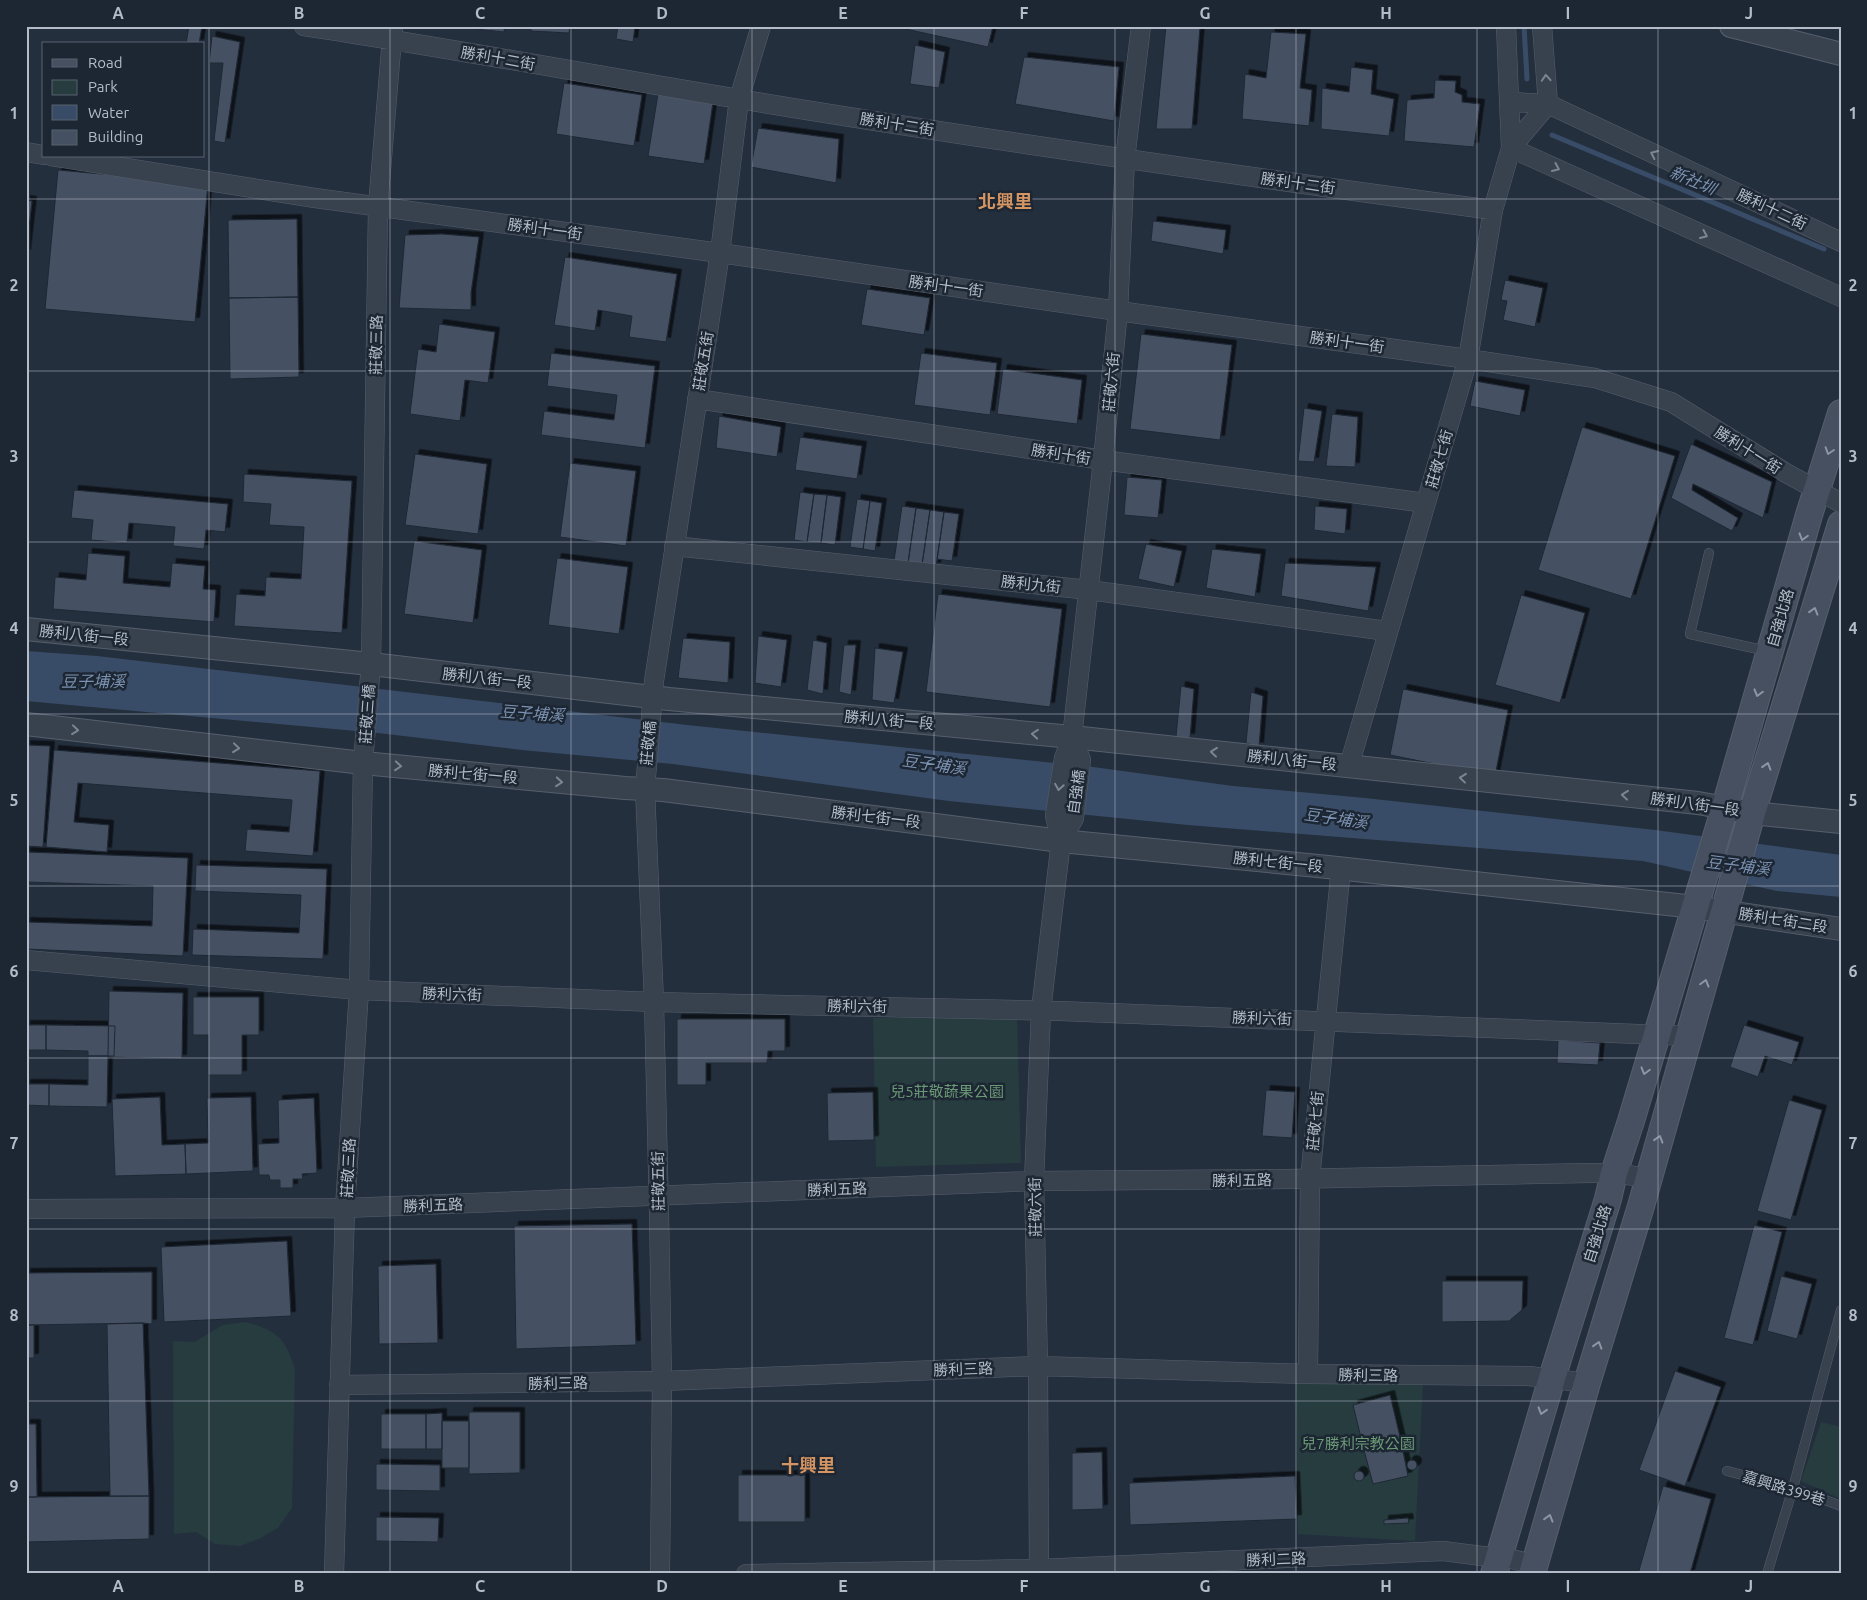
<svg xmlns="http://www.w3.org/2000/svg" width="1867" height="1600" font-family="Ubuntu,'Noto Sans TC',sans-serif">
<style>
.green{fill:#263c3f}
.water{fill:#394c67}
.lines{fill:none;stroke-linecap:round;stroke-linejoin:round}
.stream{stroke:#394c67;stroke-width:5}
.building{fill:#455162;stroke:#1f2835;filter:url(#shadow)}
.service-casing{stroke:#565f6c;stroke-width:10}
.minor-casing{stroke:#565f6c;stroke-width:20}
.tertiary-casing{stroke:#565f6c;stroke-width:24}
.secondary-casing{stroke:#565f6c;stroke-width:28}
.service{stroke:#38414e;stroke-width:9}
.minor{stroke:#38414e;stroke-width:19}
.tertiary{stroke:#38414e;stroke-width:22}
.secondary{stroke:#465061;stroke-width:26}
.oneway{stroke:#7c8592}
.oneway2{stroke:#8e96a5}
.grid{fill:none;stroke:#b4bcc9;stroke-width:1;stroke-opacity:0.55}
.labels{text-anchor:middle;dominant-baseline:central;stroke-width:5;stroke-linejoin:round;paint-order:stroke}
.street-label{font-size:15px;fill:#b4bcc9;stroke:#1d2633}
.park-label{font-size:15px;fill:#6b9a76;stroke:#1d2633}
.water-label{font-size:16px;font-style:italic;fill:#7c92b1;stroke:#1d2633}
.quarter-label{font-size:18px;font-weight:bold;fill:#d59563;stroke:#1d2633}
.neatline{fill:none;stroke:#b4bcc9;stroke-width:2}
.grid-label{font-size:16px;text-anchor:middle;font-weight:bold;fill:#b4bcc9}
</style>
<defs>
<filter id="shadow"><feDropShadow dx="4.5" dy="-4.5" stdDeviation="0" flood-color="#0009"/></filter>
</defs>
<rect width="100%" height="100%" fill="#242f3e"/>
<path class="green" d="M1017,1015L1021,1163L876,1167L873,1018Z
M246,1322C277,1331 285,1337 295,1369L292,1508L278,1528L259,1539L240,1546L215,1544L196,1532L174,1534L173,1341L194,1342L223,1325Z
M1296,1378L1423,1385L1415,1541L1298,1534Z
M1821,1422L1841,1427V1499L1801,1481Z"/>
<path class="water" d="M26,651L97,656L687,725L1093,767L1233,786L1365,798L1655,830L1841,855V897L1777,891L1643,861L1188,825L949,801L673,764L522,750L378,733L26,701Z"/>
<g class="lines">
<path class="stream" d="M1524,26L1527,79
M1552,135L1824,249"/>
</g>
<path class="building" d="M189,26H202L199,44H186Z
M466,26H505L504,32L466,28Z
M531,26H570L569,33L531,31Z
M618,26H635L633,42L616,39Z
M892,26H993L988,47Z
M1166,26L1200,27L1192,129H1156Z
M1271,32L1306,34L1300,88L1312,90L1309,126L1242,119L1245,74L1266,78Z
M212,36L240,42L225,143L214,141L223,63H209Z
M915,45L945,52L939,88L910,84Z
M1024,57L1119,67L1114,121L1015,104Z
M1351,67L1373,70L1371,94L1394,99L1389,136L1321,129L1322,88L1349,92Z
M1435,80L1456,81L1455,92L1462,95V102L1480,104L1474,147L1404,141L1407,100L1434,98Z
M564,83L642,95L634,146L556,134Z
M658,94L713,102L704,164L648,156Z
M758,128L839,139L836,183L751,167Z
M58,170L208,184L195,322L45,309Z
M26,200L32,201L26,254Z
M297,219L298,297L229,298L228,220Z
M1153,221L1226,230L1223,254L1151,241Z
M442,234L479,237L471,293V310L399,308L405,235Z
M565,257L677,274L666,342L629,337L632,316L598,310L595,331L554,325Z
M1505,280L1543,288L1535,327L1503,320L1507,301L1501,300Z
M867,289L930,298L924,335L861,325Z
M298,297L299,377L230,379L229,298Z
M439,324L495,332L488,383L465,380L460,421L410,414L418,349L436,352Z
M1141,334L1232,345L1220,440L1130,429Z
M551,353L655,366L645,448L541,435L544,411L614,420L617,395L547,386Z
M921,353L997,363L990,415L914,405Z
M1003,369L1082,380L1077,424L997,414Z
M1475,381L1525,390L1520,416L1470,406Z
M1304,408L1322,411L1314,462L1298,461Z
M1332,414L1358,417L1355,467L1326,466Z
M719,416L781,427L777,457L716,448Z
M1582,427L1675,456L1631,599L1538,570Z
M800,437L862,446L857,479L795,470Z
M1691,444L1772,482L1763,518L1693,484L1692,490L1738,518L1732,531L1671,498Z
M415,454L487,464L478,534L405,525Z
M570,463L636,471L626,546L560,537Z
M244,474L352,481L342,633L234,626L236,594L265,596L266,577L301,579L304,527L269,525L271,504L243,502Z
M1127,477L1162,480L1158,518L1124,515Z
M74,490L228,504L225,532L206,530L204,549L173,546L175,527L129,523L127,543L91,540L93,520L71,518Z
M800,492L814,494L807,542L794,540Z
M814,494L827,495L821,543L807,542Z
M827,495L841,497L835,545L821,543Z
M857,499L870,501L863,549L850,547Z
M870,501L882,503L875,551L863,549Z
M902,506L916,508L908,563L894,561Z
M1315,506L1347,509L1345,534L1314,530Z
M916,508L930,510L922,565L908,563Z
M930,510L944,512L936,567L922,565Z
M944,512L959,514L952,561L937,559Z
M414,541L482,550L473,623L404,614Z
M1146,544L1182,551L1174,587L1138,579Z
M1212,549L1261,554L1255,597L1206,588Z
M88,553L125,556L123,583L170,587L172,563L205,566L203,589L216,590L214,622L53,609L55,577L86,580Z
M557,558L628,567L619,634L548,625Z
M1285,563L1376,567L1368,611L1281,596Z
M938,594L1062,609L1050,707L926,692Z
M1521,595L1585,613L1560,703L1495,685Z
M758,636L787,640L781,687L755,683Z
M683,638L730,642L728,683L678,678Z
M813,640L827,643L823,694L807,690Z
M844,645H856L851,695L839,692Z
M875,648L903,652L894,703L872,700Z
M1181,686L1194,689L1190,738L1176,737Z
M1403,689L1508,710L1495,776L1390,755Z
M1251,692L1263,696L1259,747L1246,743Z
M26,745L50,746L43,847L26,846Z
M54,750L320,771L313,856L245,851L247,829L289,832L292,800L78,783L74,822L109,825L107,852L46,847Z
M26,852L188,858L183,956L26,949V922L152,926L153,886L26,882Z
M196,865L327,869L323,959L192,955L193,929L299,933L301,895L195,891Z
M109,991L183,993L182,1059L108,1057Z
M193,997H259V1035H242V1075H208V1035H193Z
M677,1019H785V1051H768L767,1063H706V1085H677Z
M26,1025H46V1050H26Z
M46,1025L115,1026L114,1056H88V1051L46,1050Z
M1744,1025L1799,1042L1792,1065L1765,1056L1758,1077L1730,1067Z
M1558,1040L1600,1043L1598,1065L1557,1063Z
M88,1056H108L107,1107L49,1106V1084L88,1085Z
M26,1084H49V1106L26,1105Z
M1266,1090L1295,1092L1292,1138L1262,1136Z
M873,1092L874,1140L828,1141L827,1093Z
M160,1097L162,1145L185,1144L186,1174L115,1176L112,1099Z
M251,1097L253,1171L186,1174L185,1144L208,1143L207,1098Z
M314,1098L317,1173L302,1174L303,1179H293V1188H280V1180H270L269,1175H259L258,1144L279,1143L278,1100Z
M1789,1100L1822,1110L1791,1220L1757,1211Z
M632,1224L636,1345L516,1349L514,1226Z
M1754,1225L1782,1232L1753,1345L1724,1338Z
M287,1241L291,1316L164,1322L161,1247Z
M436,1264L438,1343L379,1344L378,1266Z
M152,1272V1324L143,1323L26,1325V1273Z
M1781,1276L1812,1284L1797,1339L1767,1331Z
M1442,1281H1523L1522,1310L1509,1321L1442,1322Z
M143,1323L149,1496H110L107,1324Z
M26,1325H34V1358H26Z
M1675,1371L1721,1387L1685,1486L1639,1470Z
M1390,1395L1401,1441L1364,1450L1353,1405Z
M469,1412H520V1473L469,1474Z
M442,1413V1449H426V1414Z
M381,1414H426V1449H381Z
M442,1421H469V1468H442Z
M26,1424H36L37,1497H26Z
M1401,1441L1408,1476L1373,1484L1364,1450Z
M1102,1452L1103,1509L1072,1510V1453Z
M1407 1465a5 5 0 1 1 10 0a5 5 0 1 1-10 0Z
M376,1464L440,1465V1491L376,1490Z
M1354 1476a5 5 0 1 1 10 0a5 5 0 1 1-10 0Z
M738,1475H805V1522H738Z
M1295,1476L1297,1519L1130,1525L1129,1483Z
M1663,1486L1711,1499L1690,1574H1638Z
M149,1496V1539L26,1542V1497Z
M376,1517L439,1518L438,1542L376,1541Z
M1408,1518L1409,1523L1384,1524V1520Z"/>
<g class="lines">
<g class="service-casing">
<path id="service" d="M1709,553L1690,634L1767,651
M1727,1471L1793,1488L1841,1506
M1767,1574L1793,1488L1841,1310"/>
</g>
<g class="minor-casing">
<path id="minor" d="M304,26C449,48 594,75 739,99C990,141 1241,176 1493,210
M1509,102L1548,104L1841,242
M1511,148L1841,297
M1511,148L1548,104L1542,26
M26,152L44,155
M51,156L315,198L720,253L1118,311L1468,359L1595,378L1671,402L1786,473L1841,503
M697,399L1103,460L1426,503
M674,546L1089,590L1387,631
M1349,766L1468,359L1493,210L1511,148L1506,26
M1061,841L1055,816L1064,758L1072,737L1103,460L1118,311L1125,159L1141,26
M26,960L359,990L654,1002L1060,1011L1689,1036
M26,1209L345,1208L1034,1181L1287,1179L1590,1173H1614L1648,1178
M1308,1374L1310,1179L1341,868
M339,1385L662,1381L1038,1366L1308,1374L1529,1376L1587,1383
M334,1574L345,1208L359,990L363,763L371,664L378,206L393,26
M660,1574L662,1381L659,1213L654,1002L645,789L654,681L720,253L739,99L761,26
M746,1574L1039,1569L1443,1551L1482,1556H1500L1535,1565
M1039,1574L1038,1366L1034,1181L1041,1010L1061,841L1074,818L1081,760L1072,737"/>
</g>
<g class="tertiary-casing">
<path id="tertiary" d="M1731,26L1841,54
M26,629L371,664L669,699L1072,737L1698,803L1752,813L1841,822
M26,724L363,763L625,788L663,790L1061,841L1328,867L1695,907L1841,929"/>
</g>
<g class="secondary-casing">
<path id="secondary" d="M1494,1574L1552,1378L1608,1199L1614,1173L1631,1121L1725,807L1809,515L1841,413
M1532,1574L1587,1383L1641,1206L1752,813L1841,524"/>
</g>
<use href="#service" class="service"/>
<use href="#minor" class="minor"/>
<use href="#tertiary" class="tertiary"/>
<use href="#secondary" class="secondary"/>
</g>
<defs><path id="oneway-chevron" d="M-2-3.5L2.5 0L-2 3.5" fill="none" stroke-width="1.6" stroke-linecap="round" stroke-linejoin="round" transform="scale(1.25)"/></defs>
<g class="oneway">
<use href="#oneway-chevron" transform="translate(1546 78) rotate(-94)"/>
<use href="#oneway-chevron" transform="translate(1654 154) rotate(-155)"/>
<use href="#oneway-chevron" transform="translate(1556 168) rotate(24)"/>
<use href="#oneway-chevron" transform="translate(1704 235) rotate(24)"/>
<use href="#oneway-chevron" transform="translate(75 730) rotate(6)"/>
<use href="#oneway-chevron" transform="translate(1035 734) rotate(-175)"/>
<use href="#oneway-chevron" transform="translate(236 748) rotate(6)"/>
<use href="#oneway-chevron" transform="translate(1214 752) rotate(-174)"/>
<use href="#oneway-chevron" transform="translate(398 766) rotate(5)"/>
<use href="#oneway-chevron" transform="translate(1463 778) rotate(-174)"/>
<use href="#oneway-chevron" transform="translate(559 782) rotate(5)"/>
<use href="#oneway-chevron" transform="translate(1059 787) rotate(99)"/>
<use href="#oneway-chevron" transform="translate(1625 795) rotate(-174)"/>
</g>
<g class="oneway2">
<use href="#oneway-chevron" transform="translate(1829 451) rotate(108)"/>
<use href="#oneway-chevron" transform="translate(1803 537) rotate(106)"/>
<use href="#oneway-chevron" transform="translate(1814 611) rotate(-73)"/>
<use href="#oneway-chevron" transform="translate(1758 693) rotate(106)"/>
<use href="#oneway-chevron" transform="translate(1767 766) rotate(-73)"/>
<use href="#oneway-chevron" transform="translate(1705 983) rotate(-74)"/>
<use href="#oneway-chevron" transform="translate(1645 1071) rotate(106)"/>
<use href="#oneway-chevron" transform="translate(1659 1139) rotate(-73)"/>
<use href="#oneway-chevron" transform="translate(1598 1345) rotate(-73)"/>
<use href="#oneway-chevron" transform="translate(1542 1411) rotate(107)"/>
<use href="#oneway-chevron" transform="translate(1549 1518) rotate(-74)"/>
</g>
<path class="grid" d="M209,26V1574M390,26V1574M571,26V1574M752,26V1574M934,26V1574M1115,26V1574M1296,26V1574M1477,26V1574M1658,26V1574M26,199H1841M26,371H1841M26,542H1841M26,714H1841M26,886H1841M26,1058H1841M26,1229H1841M26,1401H1841"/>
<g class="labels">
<g class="street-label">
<text transform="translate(498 58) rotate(10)">勝利十二街</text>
<text transform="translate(897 124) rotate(9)">勝利十二街</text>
<text transform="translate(1298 183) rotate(8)">勝利十二街</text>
<text transform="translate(1772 209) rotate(25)">勝利十二街</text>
<text transform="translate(545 229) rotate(8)">勝利十一街</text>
<text transform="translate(946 286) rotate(8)">勝利十一街</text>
<text transform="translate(1347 342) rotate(8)">勝利十一街</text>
<text transform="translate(376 345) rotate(-89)">莊敬三路</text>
<text transform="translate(703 361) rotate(-81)">莊敬五街</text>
<text transform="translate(1111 382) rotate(-85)">莊敬六街</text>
<text transform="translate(1748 450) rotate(32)">勝利十一街</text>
<text transform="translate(1061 454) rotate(9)">勝利十街</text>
<text transform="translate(1439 459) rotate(-74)">莊敬七街</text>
<text transform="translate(1031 584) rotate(6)">勝利九街</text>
<text transform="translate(1780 618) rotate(-74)">自強北路</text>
<text transform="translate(84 635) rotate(6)">勝利八街一段</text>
<text transform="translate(487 678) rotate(6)">勝利八街一段</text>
<text transform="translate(367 714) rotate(-86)">莊敬三橋</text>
<text transform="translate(889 720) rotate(5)">勝利八街一段</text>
<text transform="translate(648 743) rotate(-85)">莊敬橋</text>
<text transform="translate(1292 760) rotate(6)">勝利八街一段</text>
<text transform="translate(473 774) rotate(5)">勝利七街一段</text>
<text transform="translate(1076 792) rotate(-82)">自強橋</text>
<text transform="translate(1695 804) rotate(8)">勝利八街一段</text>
<text transform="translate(876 817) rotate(7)">勝利七街一段</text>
<text transform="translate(1278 862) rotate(6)">勝利七街一段</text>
<text transform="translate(1783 920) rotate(9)">勝利七街二段</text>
<text transform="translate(452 994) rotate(2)">勝利六街</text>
<text transform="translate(857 1006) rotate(1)">勝利六街</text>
<text transform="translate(1262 1018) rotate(2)">勝利六街</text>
<text transform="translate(1315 1121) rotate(-85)">莊敬七街</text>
<text transform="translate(348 1168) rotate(-87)">莊敬三路</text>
<text transform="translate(1242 1180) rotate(-1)">勝利五路</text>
<text transform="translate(658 1181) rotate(-91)">莊敬五街</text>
<text transform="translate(837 1189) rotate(-2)">勝利五路</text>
<text transform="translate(433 1205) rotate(-2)">勝利五路</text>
<text transform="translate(1035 1207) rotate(-91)">莊敬六街</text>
<text transform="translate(1597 1234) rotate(-73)">自強北路</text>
<text transform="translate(963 1369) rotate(-2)">勝利三路</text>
<text transform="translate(1368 1375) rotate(1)">勝利三路</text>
<text transform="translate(558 1383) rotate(-1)">勝利三路</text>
<text transform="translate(1784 1488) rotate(17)">嘉興路399巷</text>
<text transform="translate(1276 1559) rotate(-2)">勝利二路</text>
</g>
<g class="park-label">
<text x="947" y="1091">兒5莊敬蔬果公園</text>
<text x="1358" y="1443">兒7勝利宗教公園</text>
</g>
<g class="water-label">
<text transform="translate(1693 180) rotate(23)">新社圳</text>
<text x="93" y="681">豆子埔溪</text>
<text transform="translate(532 713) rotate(4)">豆子埔溪</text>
<text transform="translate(934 764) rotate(8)">豆子埔溪</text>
<text transform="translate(1336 818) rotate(8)">豆子埔溪</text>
<text transform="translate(1738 865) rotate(7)">豆子埔溪</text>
</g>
<g class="quarter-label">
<text x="1005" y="201">北興里</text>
<text x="808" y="1465">十興里</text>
</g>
</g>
<rect width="1867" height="1600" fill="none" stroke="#1d2633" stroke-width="55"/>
<rect x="42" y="42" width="162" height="115" fill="#1d2633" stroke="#59626f"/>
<rect x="52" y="59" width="25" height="8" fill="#465061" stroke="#59626f"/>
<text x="88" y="68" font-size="15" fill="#b4bcc9">Road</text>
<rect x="52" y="80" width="25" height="15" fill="#263c3f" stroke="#59626f"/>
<text x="88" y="92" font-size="15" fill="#b4bcc9">Park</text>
<rect x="52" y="105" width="25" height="15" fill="#394c67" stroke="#59626f"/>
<text x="88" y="118" font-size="15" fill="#b4bcc9">Water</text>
<rect x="52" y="130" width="25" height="15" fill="#455162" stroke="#59626f"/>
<text x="88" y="142" font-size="15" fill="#b4bcc9">Building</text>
<rect x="28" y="28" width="1812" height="1544" class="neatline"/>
<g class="grid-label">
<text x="118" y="19">A</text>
<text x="299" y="19">B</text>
<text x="480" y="19">C</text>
<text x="662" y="19">D</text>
<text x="843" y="19">E</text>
<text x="1024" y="19">F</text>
<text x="1205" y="19">G</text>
<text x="1386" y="19">H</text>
<text x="1568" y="19">I</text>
<text x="1749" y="19">J</text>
<text x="14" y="119">1</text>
<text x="1853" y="119">1</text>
<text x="14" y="291">2</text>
<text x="1853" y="291">2</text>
<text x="14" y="462">3</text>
<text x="1853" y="462">3</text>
<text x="14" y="634">4</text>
<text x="1853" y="634">4</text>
<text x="14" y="806">5</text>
<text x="1853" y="806">5</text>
<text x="14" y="977">6</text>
<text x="1853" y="977">6</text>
<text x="14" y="1149">7</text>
<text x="1853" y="1149">7</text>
<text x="14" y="1321">8</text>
<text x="1853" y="1321">8</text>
<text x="14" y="1492">9</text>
<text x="1853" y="1492">9</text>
<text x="118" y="1592">A</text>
<text x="299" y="1592">B</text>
<text x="480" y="1592">C</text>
<text x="662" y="1592">D</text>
<text x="843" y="1592">E</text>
<text x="1024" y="1592">F</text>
<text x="1205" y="1592">G</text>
<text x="1386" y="1592">H</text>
<text x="1568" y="1592">I</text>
<text x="1749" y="1592">J</text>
</g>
</svg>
